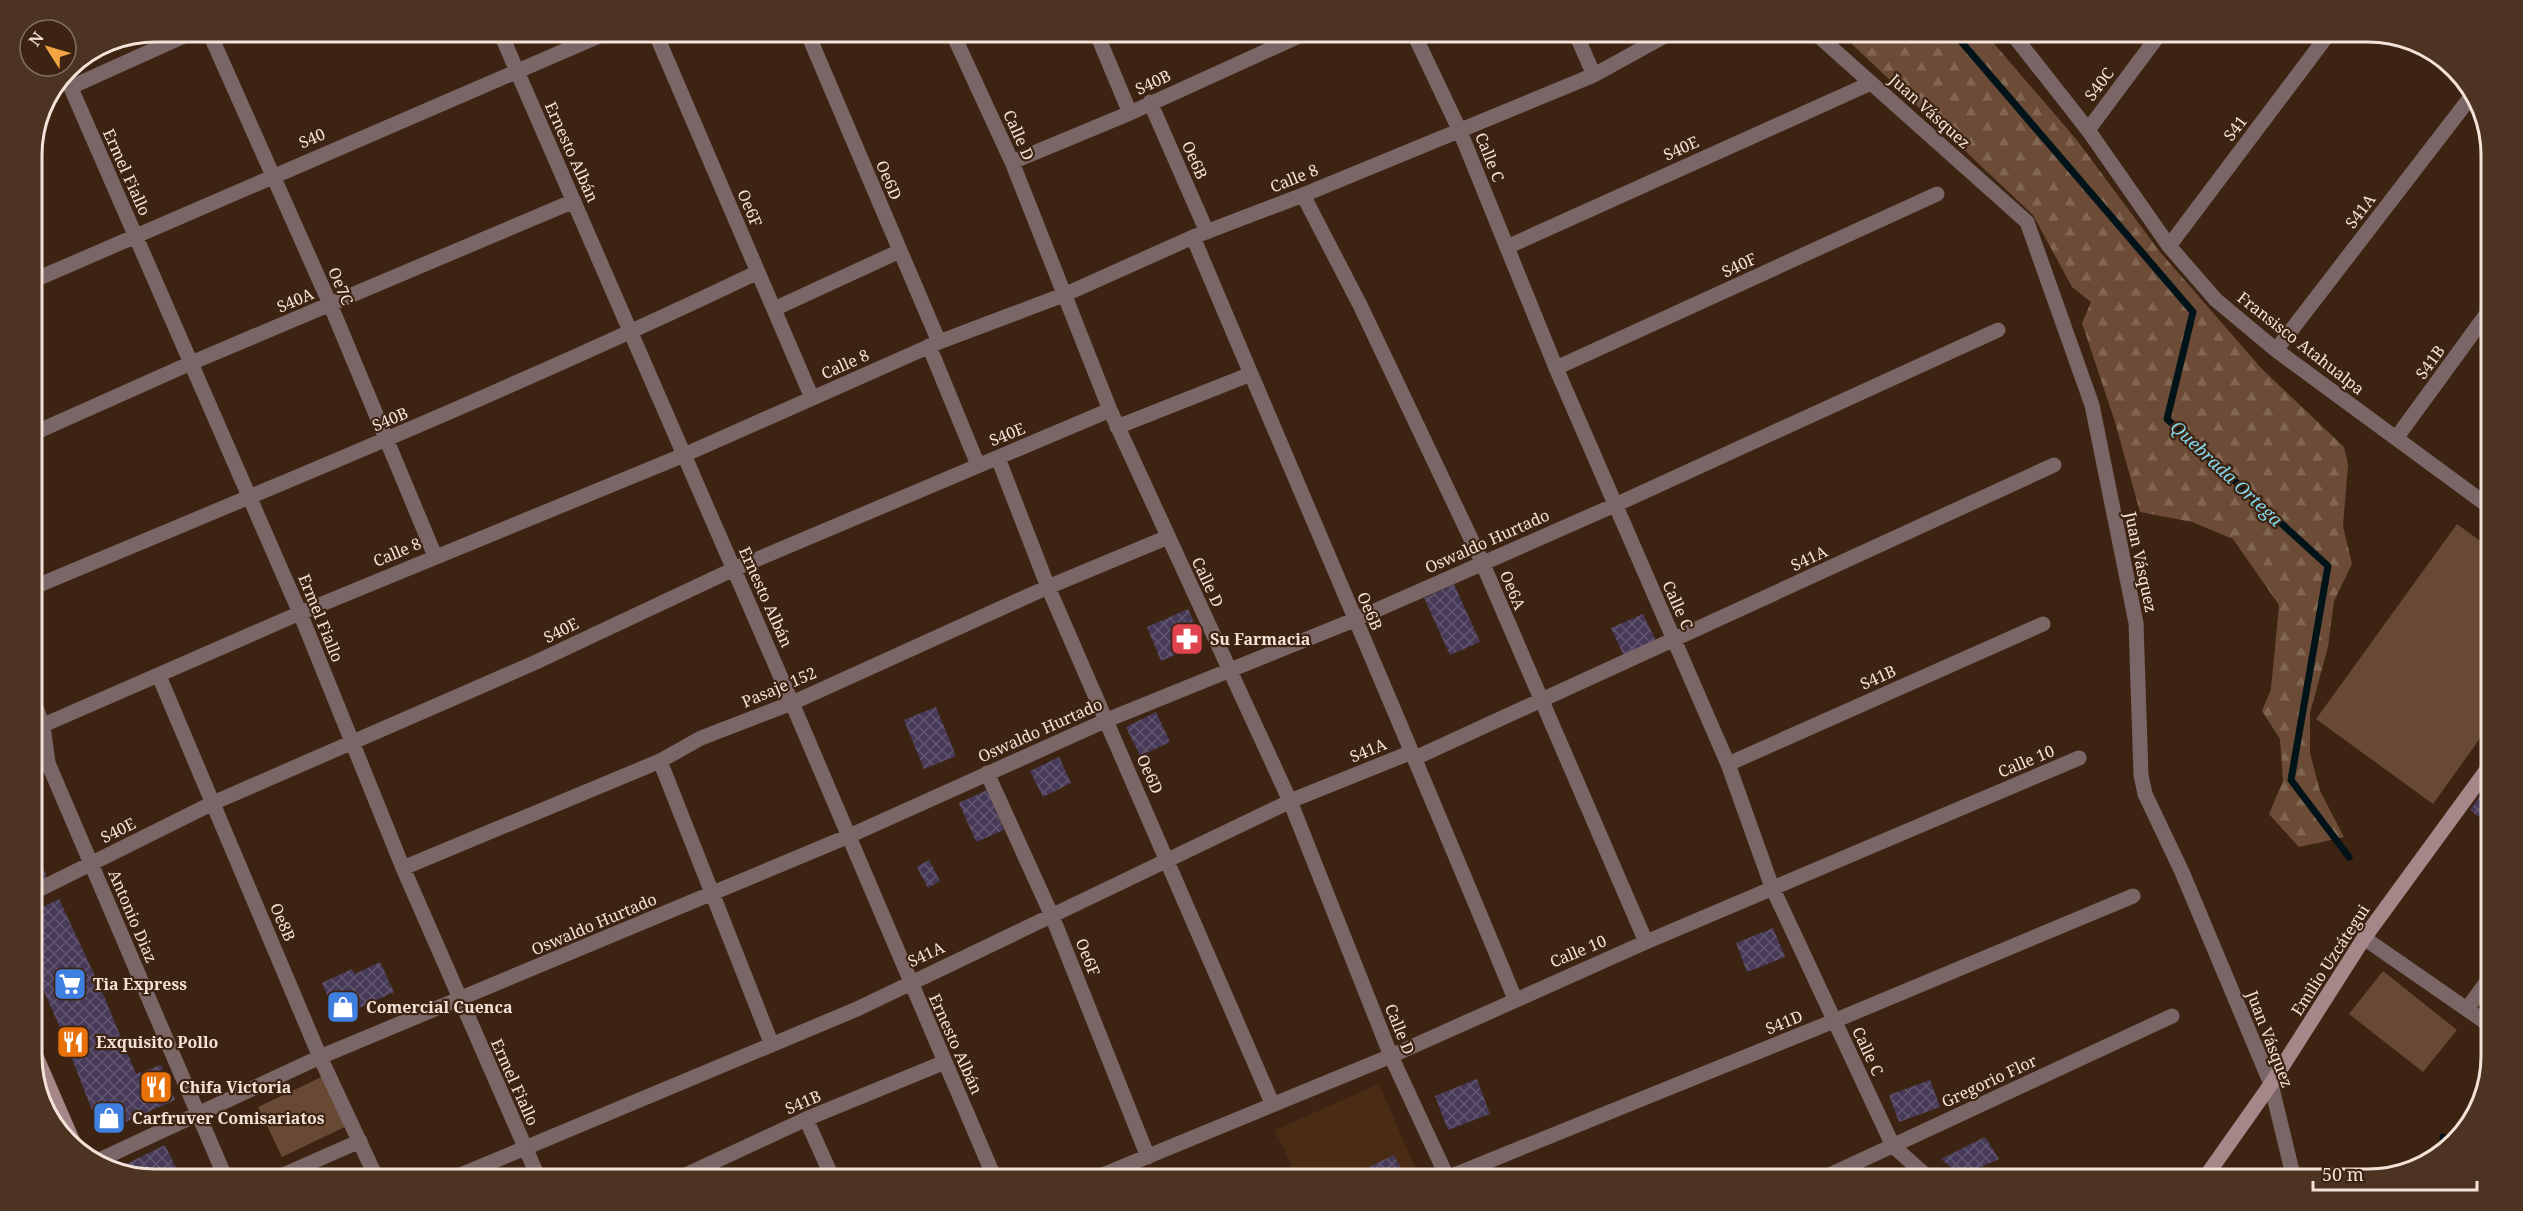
<svg xmlns="http://www.w3.org/2000/svg" width="2523" height="1211" font-family="'Noto Serif',serif">
<style>
.built{fill:#4a2b14}
.forest{fill:url(#forest-firs)}
.green{fill:#684933}
.lines{fill:none;stroke-linecap:round;stroke-linejoin:round}
.stream{stroke:#001318;stroke-width:7}
.building{fill:url(#building-cross-hatch)}
.street{stroke:#7a6667;stroke-width:15}
.secondary{stroke:#a68789;stroke-width:15}
.labels{text-anchor:middle;dominant-baseline:central;stroke-width:4.5;stroke-linejoin:round;paint-order:stroke}
.street-label{font-size:16px;fill:#f3e2d7;stroke:#3d2412}
.poi-label{font-size:16px;font-weight:bold;fill:#f3e2d7;stroke:#3d2412;text-anchor:start}
.water-label{font-size:18px;font-style:italic;fill:#81d5e8;stroke:#3d2412}
.rim{fill:none;stroke:#f3e2d7;stroke-width:3}
</style>
<defs>
<pattern id="forest-firs" width="22" height="20" patternUnits="userSpaceOnUse" patternTransform="scale(1.5)"><rect width="22" height="20" fill="#6c4c36"/><path d="M5 1l3.5 6h-7zM16 11l3.5 6h-7z" fill="#816652"/></pattern>
<pattern id="building-cross-hatch" width="8" height="8" patternUnits="userSpaceOnUse" patternTransform="scale(1.5)"><rect width="8" height="8" fill="#473a59"/><path d="M0 0l8 8M0 8l8-8" fill="none" stroke="#625670"/></pattern>
</defs>
<rect width="100%" height="100%" fill="#3d2412"/>
<path class="built" d="M1379,1084L1420,1179H1298L1275,1130Z"/>
<path class="forest" d="M1839,32H1984L2076,139L2160,252L2262,369L2344,447L2348,465L2343,526L2352,564L2334,601L2328,647L2310,713V753L2320,791L2344,837L2299,847L2269,814L2283,781L2280,739L2262,711L2271,689L2279,605L2233,539L2192,522L2140,512L2115,422L2082,323L2091,302L2072,287L2033,215Z"/>
<path class="green" d="M2457,524L2491,549V723L2433,804L2316,719Z
M2383,971L2457,1030L2423,1072L2349,1014Z
M330,1073L353,1123L282,1157L258,1107Z"/>
<g class="lines">
<path class="stream" d="M1953,32L2193,312L2167,419L2328,566L2291,780L2349,857
M2443,1137L2444,1151"/>
</g>
<path class="building" d="M1454,584L1480,642L1450,655L1424,598Z
M1188,609L1203,643L1161,661L1147,627Z
M1643,614L1656,641L1624,656L1611,628Z
M936,707L956,756L924,769L904,720Z
M1156,712L1170,742L1140,756L1126,727Z
M1059,757L1071,783L1043,797L1030,771Z
M2491,781V826L2470,810Z
M987,790L1004,830L976,842L959,803Z
M32,839L47,878L32,885Z
M929,860L940,881L928,888L917,867Z
M59,899L101,989L136,1074L161,1065L175,1100L112,1128L102,1126L94,1115L58,1023L32,964V912Z
M1773,928L1785,957L1747,972L1736,943Z
M380,962L394,992L337,1018L322,983L352,969L355,974Z
M1477,1079L1490,1114L1448,1130L1435,1096Z
M1930,1080L1940,1107L1899,1122L1889,1095Z
M1985,1137L1999,1159L1961,1176L1941,1159Z
M165,1145L179,1174L168,1179L155,1180L114,1170Z
M1394,1155L1406,1179H1371L1365,1169Z"/>
<g class="lines">
<path class="street" d="M209,32L330,304L435,556
M500,32L792,703L995,1179
M655,32L812,398
M807,32L939,342
M952,32L1012,162L1110,410L1290,801L1391,1056L1448,1179
M1096,32L1130,113
M1413,32L1459,129L1556,368L1728,764L1772,887L1893,1146L1930,1179
M1575,32L1594,75
M1814,32L2027,222L2092,405L2136,623L2141,775L2145,794L2182,872L2271,1084L2294,1179
M2011,32L2088,130L2169,246L2216,300L2276,350L2491,508
M955,39L971,32
M64,72L300,613L403,868L539,1179
M71,87L193,32
M1150,102L1207,232
M2088,130L2161,32
M1012,162L1130,113L1308,32
M1303,195L1360,305L1482,562L1646,942
M1193,237C1300,491 1410,744 1515,999
M2169,246L2330,32
M1507,247L1871,83
M32,281L608,32
M774,309L900,251
M929,346L978,465
M2276,350L2473,94
M1556,368L1937,194
M1117,427L1251,374
M32,434L191,363L574,201
M2397,437L2491,308
M998,458L1048,587L1272,1103
M32,588C275,486 520,386 758,272
M159,676L320,1057L377,1179
M32,697L43,726L48,763L226,1179
M32,730L300,613L684,455L939,342L1066,294L1193,237L1303,195L1594,75L1672,32
M1415,758L2054,465
M660,761L772,1045
M1728,764L2043,624
M987,773L1052,916L1148,1157
M403,868L660,761L701,738L792,703L1048,587L1168,537
M32,893L213,803L534,663L734,569L1110,410
M2364,938L2491,1026
M2467,1009L2491,976
M806,1119L833,1179
M95,1162L320,1057L849,836L1107,720L1354,620L1615,505L1998,330
M1447,1178L1834,1021L2133,896
M274,1179L360,1141
M451,1179L857,1009L1295,799L1412,752
M677,1179L806,1119L945,1062
M1093,1179L1391,1056L1646,942L2079,758
M1821,1179L2172,1016"/>
<path class="secondary" d="M32,1047L74,1144
M2204,1179L2271,1084L2364,938L2491,764"/>
</g>
<defs>
<g id="pharmacy-square" transform="scale(1.725)"><rect x="-9" y="-9" width="18" height="18" rx="4" fill="#e0444e" stroke="#3d2412"/><path d="M-2-6h4v4h4v4h-4v4h-4v-4h-4v-4h4Z" fill="#fff"/></g>
<g id="supermarket-square" transform="scale(1.725)"><rect x="-9" y="-9" width="18" height="18" rx="4" fill="#3f7fe0" stroke="#3d2412"/><path d="M-6-5.5h2.5l.6 2H6L4.5 2H-2.5L-4.4-4H-6ZM-1.5 3.2a1.3 1.3 0 1 0 .1 0ZM3 3.2a1.3 1.3 0 1 0 .1 0Z" fill="#fff"/></g>
<g id="shop-square" transform="scale(1.725)"><rect x="-9" y="-9" width="18" height="18" rx="4" fill="#3f7fe0" stroke="#3d2412"/><path d="M-5-2.5h2.3a2.7 3.5 0 0 1 5.4 0H5L5.5 6h-11ZM-1.5-2.5h3a1.5 2.3 0 0 0-3 0Z" fill="#fff"/></g>
<g id="restaurant-square" transform="scale(1.725)"><rect x="-9" y="-9" width="18" height="18" rx="4" fill="#e8710a" stroke="#3d2412"/><path d="M-5-6h1v4h1v-4h1v4h1v-4h1v5L-1.5 .5V6h-2V.5L-5-1ZM5-6V6H3V1.5H1.5Q1.5-4 5-6Z" fill="#fff"/></g>
</defs>
<g fill-rule="evenodd">
<use href="#pharmacy-square" x="1187" y="639"/>
<use href="#supermarket-square" x="70" y="984"/>
<use href="#shop-square" x="343" y="1007"/>
<use href="#restaurant-square" x="73" y="1042"/>
<use href="#restaurant-square" x="156" y="1087"/>
<use href="#shop-square" x="109" y="1118"/>
</g>
<g class="labels">
<g class="street-label">
<text transform="translate(1153 82) rotate(-25)">S40B</text>
<text transform="translate(2099 84) rotate(-53)">S40C</text>
<text transform="translate(1930 111) rotate(42)">Juan Vásquez</text>
<text transform="translate(2235 128) rotate(-53)">S41</text>
<text transform="translate(1019 135) rotate(66)">Calle D</text>
<text transform="translate(312 138) rotate(-23)">S40</text>
<text transform="translate(1681 148) rotate(-24)">S40E</text>
<text transform="translate(572 152) rotate(66)">Ernesto Albán</text>
<text transform="translate(1490 157) rotate(68)">Calle C</text>
<text transform="translate(1195 160) rotate(66)">Oe6B</text>
<text transform="translate(127 172) rotate(66)">Ermel Fiallo</text>
<text transform="translate(1294 178) rotate(-22)">Calle 8</text>
<text transform="translate(889 180) rotate(67)">Oe6D</text>
<text transform="translate(750 208) rotate(67)">Oe6F</text>
<text transform="translate(2360 211) rotate(-53)">S41A</text>
<text transform="translate(1739 265) rotate(-25)">S40F</text>
<text transform="translate(341 286) rotate(67)">Oe7C</text>
<text transform="translate(295 300) rotate(-23)">S40A</text>
<text transform="translate(2301 343) rotate(38)">Fransisco Atahualpa</text>
<text transform="translate(2430 362) rotate(-54)">S41B</text>
<text transform="translate(845 364) rotate(-24)">Calle 8</text>
<text transform="translate(390 419) rotate(-23)">S40B</text>
<text transform="translate(1007 434) rotate(-22)">S40E</text>
<text transform="translate(1487 541) rotate(-24)">Oswaldo Hurtado</text>
<text transform="translate(397 552) rotate(-23)">Calle 8</text>
<text transform="translate(1809 558) rotate(-25)">S41A</text>
<text transform="translate(2141 562) rotate(78)">Juan Vásquez</text>
<text transform="translate(1208 582) rotate(65)">Calle D</text>
<text transform="translate(1513 590) rotate(67)">Oe6A</text>
<text transform="translate(766 597) rotate(66)">Ernesto Albán</text>
<text transform="translate(1678 605) rotate(66)">Calle C</text>
<text transform="translate(1370 611) rotate(67)">Oe6B</text>
<text transform="translate(321 618) rotate(68)">Ermel Fiallo</text>
<text transform="translate(561 630) rotate(-26)">S40E</text>
<text transform="translate(1878 677) rotate(-24)">S41B</text>
<text transform="translate(779 687) rotate(-23)">Pasaje 152</text>
<text transform="translate(1040 730) rotate(-24)">Oswaldo Hurtado</text>
<text transform="translate(1368 750) rotate(-22)">S41A</text>
<text transform="translate(2026 761) rotate(-23)">Calle 10</text>
<text transform="translate(1150 774) rotate(66)">Oe6D</text>
<text transform="translate(118 830) rotate(-26)">S40E</text>
<text transform="translate(133 916) rotate(67)">Antonio Diaz</text>
<text transform="translate(283 922) rotate(67)">Oe8B</text>
<text transform="translate(594 924) rotate(-23)">Oswaldo Hurtado</text>
<text transform="translate(1578 951) rotate(-23)">Calle 10</text>
<text transform="translate(926 954) rotate(-25)">S41A</text>
<text transform="translate(1088 957) rotate(68)">Oe6F</text>
<text transform="translate(2330 960) rotate(-57)">Emilio Uzcátegui</text>
<text transform="translate(1784 1022) rotate(-22)">S41D</text>
<text transform="translate(1400 1029) rotate(68)">Calle D</text>
<text transform="translate(2270 1039) rotate(69)">Juan Vásquez</text>
<text transform="translate(956 1044) rotate(66)">Ernesto Albán</text>
<text transform="translate(1868 1051) rotate(65)">Calle C</text>
<text transform="translate(1989 1081) rotate(-25)">Gregorio Flor</text>
<text transform="translate(515 1082) rotate(66)">Ermel Fiallo</text>
<text transform="translate(803 1102) rotate(-23)">S41B</text>
</g>
<g class="poi-label">
<text x="1210" y="639">Su Farmacia</text>
<text x="93" y="984">Tia Express</text>
<text x="366" y="1007">Comercial Cuenca</text>
<text x="96" y="1042">Exquisito Pollo</text>
<text x="179" y="1087">Chifa Victoria</text>
<text x="132" y="1118">Carfruver Comisariatos</text>
</g>
<g class="water-label">
<text transform="translate(2227 473) rotate(43)">Quebrada Ortega</text>
</g>
</g>
<path d="M0 0H2523V1211H0ZM155 42H2368A113 113 0 0 1 2481 155V1056A113 113 0 0 1 2368 1169H155A113 113 0 0 1 42 1056V155A113 113 0 0 1 155 42Z" fill="#4c3322" fill-rule="evenodd"/>
<path class="rim" d="M155 42H2368A113 113 0 0 1 2481 155V1056A113 113 0 0 1 2368 1169H155A113 113 0 0 1 42 1056V155A113 113 0 0 1 155 42Z"/>
<g transform="translate(48 48) rotate(307)"><circle r="28" fill="#3d2412" stroke="#867061" stroke-width="1.5"/>
<path d="M0-4.5L10 22L0 15L-10 22Z" fill="#f3a443"/>
<text y="-9" font-size="16" font-weight="bold" text-anchor="middle" fill="#f3e2d7">N</text>
</g>
<path d="M2313 1181v9h164v-9" fill="none" stroke="#f3e2d7" stroke-width="3"/>
<text x="2322" y="1181" font-size="18" fill="#f3e2d7" stroke="#3d2412" stroke-width="4.5" paint-order="stroke">50 m</text>
</svg>
